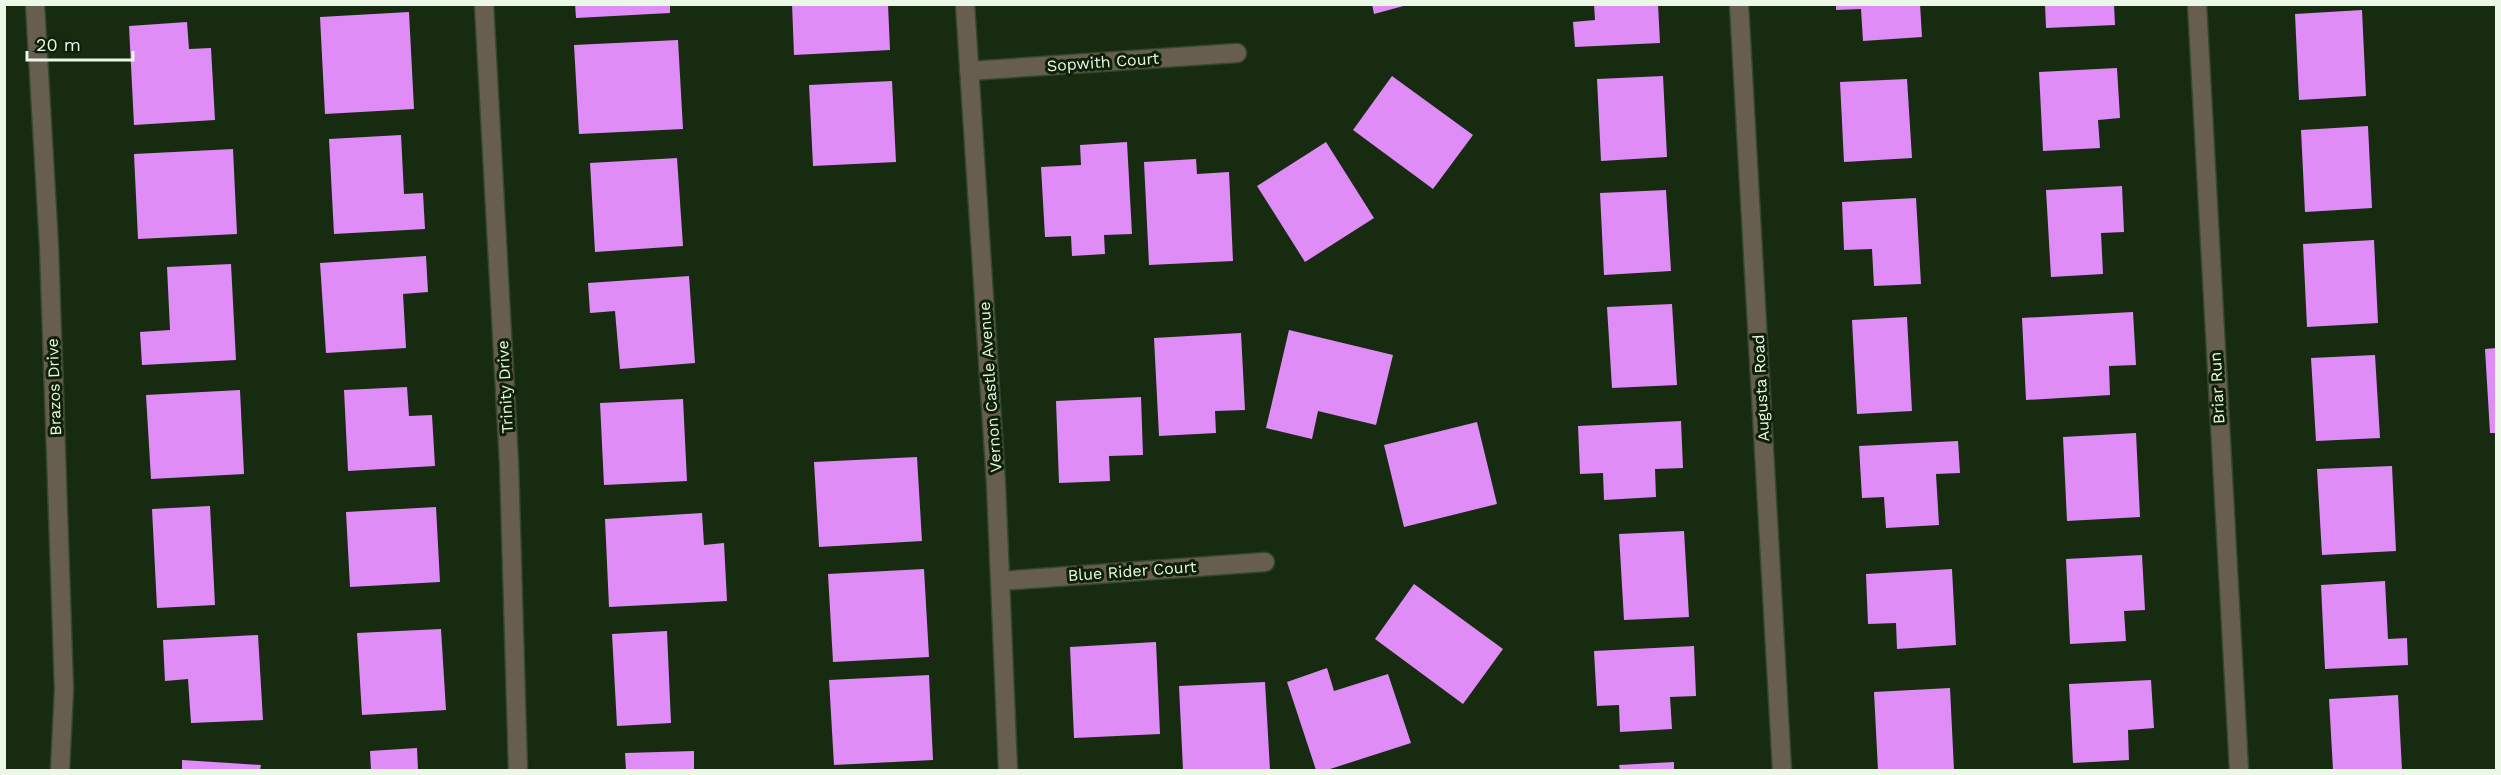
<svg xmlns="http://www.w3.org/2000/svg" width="2501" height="775" font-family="'Work Sans',sans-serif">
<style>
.building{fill:#df8cf6}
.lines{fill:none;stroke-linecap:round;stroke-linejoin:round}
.street-casing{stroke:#35482f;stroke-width:21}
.street{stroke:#675e50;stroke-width:18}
.labels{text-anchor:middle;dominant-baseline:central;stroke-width:6;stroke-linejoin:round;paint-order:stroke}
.street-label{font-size:16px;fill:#ebf8e7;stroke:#0e2108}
</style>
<rect width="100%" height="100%" fill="#172b11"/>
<path class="building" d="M575,4H670V13L576,18Z
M792,4H888L890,50L794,55Z
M1372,4H1407V5L1374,14Z
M1594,4H1658L1660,43L1575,47L1573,22L1595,20Z
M1836,4H1920L1922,37L1863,41L1861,9L1836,10Z
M2045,4H2114L2115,25L2046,28Z
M2362,10L2366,96L2299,100L2295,14Z
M409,12L414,109L325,114L320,17Z
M187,22L189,49L211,48L215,120L134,125L129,26Z
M678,40L683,129L579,134L574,45Z
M2117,68L2120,118L2098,120L2100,148L2043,151L2039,72Z
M1392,76L1473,135L1433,189L1353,130Z
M1663,76L1667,157L1601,161L1597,79Z
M1907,79L1912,158L1844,162L1840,82Z
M892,81L896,162L813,166L809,85Z
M2368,126L2372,208L2305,212L2301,130Z
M401,135L404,194L423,193L425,229L334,234L329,139Z
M1127,142L1132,234L1104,235L1105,254L1072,256L1071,236L1045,237L1041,167L1081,165L1080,145Z
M1326,142L1374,218L1305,262L1257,186Z
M233,149L237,234L138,239L134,154Z
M677,158L683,246L595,252L590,163Z
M1196,159L1197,174L1229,172L1233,261L1149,265L1144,162Z
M2122,186L2124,232L2101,233L2103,274L2051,277L2046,190Z
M1666,190L1671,271L1604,275L1600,193Z
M1916,198L1921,284L1874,286L1872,249L1844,250L1842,202Z
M2374,240L2378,323L2307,327L2303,244Z
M426,256L428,292L403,294L406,348L326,353L320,263Z
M231,264L236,360L142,365L140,332L170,330L167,267Z
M689,276L695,363L620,369L615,311L590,313L588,283Z
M1672,304L1677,385L1612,388L1607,307Z
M2133,312L2136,365L2109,366L2110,395L2026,400L2022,318Z
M1907,317L1912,411L1857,414L1852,320Z
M1289,330L1393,355L1376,425L1318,411L1312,439L1266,428Z
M1241,333L1245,410L1215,411L1216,433L1159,436L1154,338Z
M2496,348V433H2490L2485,349Z
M2375,355L2380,438L2316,441L2311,358Z
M407,387L409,416L432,415L435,466L348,471L344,390Z
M240,390L244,474L151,479L146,395Z
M1141,397L1143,455L1109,456L1110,481L1059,483L1056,401Z
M683,399L687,481L604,485L600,403Z
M1681,421L1683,468L1655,469L1656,497L1604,500L1603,473L1580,474L1578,426Z
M1477,422L1497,504L1404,527L1384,445Z
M2136,433L2140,517L2067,521L2063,437Z
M1958,441L1960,473L1936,474L1939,525L1886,528L1884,497L1862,498L1859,446Z
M917,457L922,541L819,547L814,462Z
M2392,466L2396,551L2322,555L2317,469Z
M210,506L215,605L157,608L152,509Z
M436,507L440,582L350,587L346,512Z
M702,513L704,545L724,543L727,601L609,607L605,519Z
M1684,531L1689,617L1624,620L1619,534Z
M2142,555L2145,610L2124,611L2126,641L2070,644L2066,559Z
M924,569L929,657L833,662L828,574Z
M1952,569L1956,645L1897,649L1896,623L1868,624L1866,574Z
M2385,581L2388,639L2407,638L2408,665L2325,669L2321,585Z
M1414,584L1503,649L1463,704L1375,639Z
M441,629L446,710L362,715L357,633Z
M667,631L671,723L617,726L612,634Z
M258,635L263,720L191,723L188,679L165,681L163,640Z
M1156,642L1160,734L1074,738L1070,647Z
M1694,646L1696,696L1670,697L1672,729L1620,732L1619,705L1597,706L1594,651Z
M1327,668L1334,691L1388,674L1411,743L1327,770H1316L1287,682Z
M929,675L933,760L834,765L829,680Z
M2151,680L2154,728L2128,730L2129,760L2073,763L2069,684Z
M1265,682L1270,770H1183L1179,686Z
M1950,688L1954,770H1878L1874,692Z
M2398,695L2402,770H2333L2329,699Z
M417,748L418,770H371L370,751Z
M694,751V770H626L625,753Z
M182,760L261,765L260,770H182Z
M1674,762V770H1620L1619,765Z"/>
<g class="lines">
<g class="street-casing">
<path id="street" d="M35,4L49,246L64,689L60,770
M484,4L509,463L518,770
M965,4L996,484L1008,770
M1739,4L1782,770
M2197,4L2239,770
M969,71L1237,53
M1000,581L1265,562"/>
</g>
<use href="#street" class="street"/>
</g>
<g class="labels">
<g class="street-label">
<text transform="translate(1103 62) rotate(-4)">Sopwith Court</text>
<text transform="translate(54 387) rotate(-92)">Brazos Drive</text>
<text transform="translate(505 387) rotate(-93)">Trinity Drive</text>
<text transform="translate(990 387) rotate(-94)">Vernon Castle Avenue</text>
<text transform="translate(1761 388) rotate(-93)">Augusta Road</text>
<text transform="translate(2217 388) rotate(-93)">Briar Run</text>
<text transform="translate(1132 571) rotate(-4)">Blue Rider Court</text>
</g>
</g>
<rect width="2501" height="775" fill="none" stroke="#ebf8e7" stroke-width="12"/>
<path d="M27 51v9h106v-9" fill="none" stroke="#ebf8e7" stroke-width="3"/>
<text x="36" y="51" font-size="18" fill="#ebf8e7" stroke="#0e2108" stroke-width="4.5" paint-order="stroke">20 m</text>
</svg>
